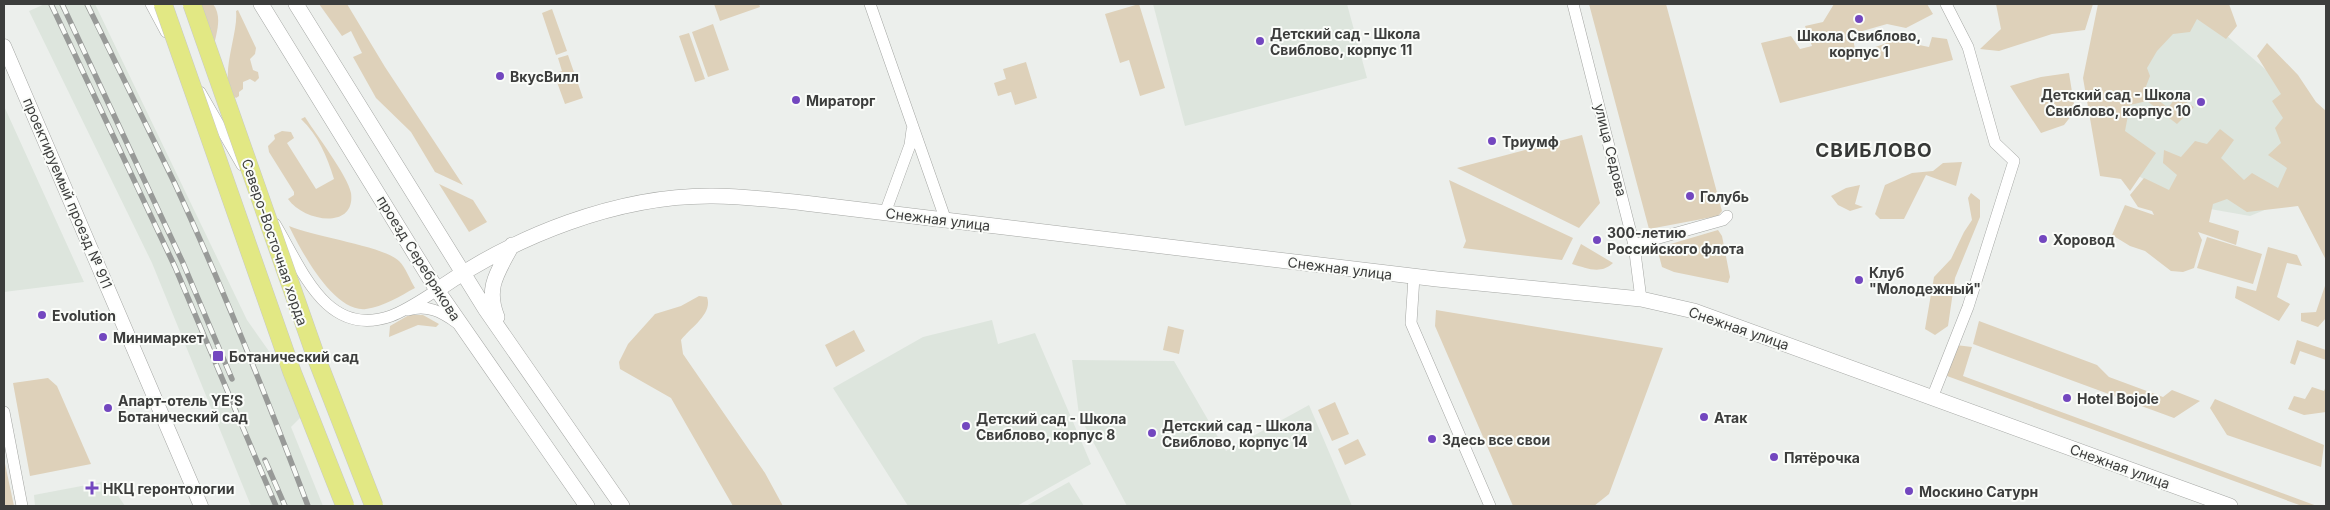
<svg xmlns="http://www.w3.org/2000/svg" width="2330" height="510" font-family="Inter,sans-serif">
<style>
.built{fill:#dde5dd}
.green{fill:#ded1ba}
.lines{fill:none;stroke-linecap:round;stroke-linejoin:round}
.minor-casing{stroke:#a5a7a4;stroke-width:12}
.tertiary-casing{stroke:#a5a7a4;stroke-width:15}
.secondary-casing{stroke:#a5a7a4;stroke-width:16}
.minor{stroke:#fff;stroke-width:11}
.tertiary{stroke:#fff;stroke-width:14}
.secondary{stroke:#fff;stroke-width:15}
.rail-casing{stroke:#989a98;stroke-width:5.5}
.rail{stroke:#fafcf9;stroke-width:4;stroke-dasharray:11;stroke-linecap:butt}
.primary-bridge-casing{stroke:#c8c9c8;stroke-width:19;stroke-linecap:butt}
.primary-bridge{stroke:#e2e884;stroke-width:18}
.poi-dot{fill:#7347bf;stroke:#fafcf9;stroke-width:2}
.labels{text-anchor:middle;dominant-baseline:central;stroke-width:4;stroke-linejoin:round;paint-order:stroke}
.poi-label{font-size:14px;font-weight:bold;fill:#3c3d3c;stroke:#fafcf9;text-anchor:start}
.street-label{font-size:14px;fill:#3c3d3c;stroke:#fafcf9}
.district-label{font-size:19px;font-weight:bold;letter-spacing:1px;fill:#373937;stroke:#fafcf9}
</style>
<rect width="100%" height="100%" fill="#ecefec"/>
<path class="built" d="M45,4H95L247,320L278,364L314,404L291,427L323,506H251L152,263L29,11Z
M1153,4H1347L1367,78L1185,126Z
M2203,15L2288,89L2295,168L2267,209L2250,216L2193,206L2131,172L2108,121L2117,29Z
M4,106L84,282L4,292Z
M992,320L998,344L1035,333L1091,464L1017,506H908L833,388L923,337Z
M1072,360L1174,361L1226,451L1309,405L1352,506H1127L1079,415Z
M108,481L125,506H35L34,495Z
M1069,482L1084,506H1026Z"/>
<path class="green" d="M183,4H213C223,17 216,34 213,50L204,27L207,19L199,7L188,9Z
M319,4H347L385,67L463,185L435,172L411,132L376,98L353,57L362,53L351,31L342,36Z
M714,4H759L760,7L720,21Z
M1139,4L1165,88L1140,96L1129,60L1120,63L1105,14Z
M1589,4H1666L1722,211L1718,216L1649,229Z
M1834,4H1927L1933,14L1906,28L1887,24L1852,34L1856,54L1895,40L1929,47L1932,37L1947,39L1953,60L1780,103L1761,43L1791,36L1800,49L1812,46L1805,26L1823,22Z
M1996,4H2093L2085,30L2052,34L1999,51L1980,49L2001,29Z
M2098,4H2229L2237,26L2226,39L2197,19L2190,32L2173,34L2157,51L2147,68L2150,76L2145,89L2168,108L2177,96L2194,107L2177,124L2147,101L2130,105L2125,131L2156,153L2130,191L2121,179L2100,176L2083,78Z
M552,9L567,51L556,55L542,13Z
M238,10L256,48L255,54L250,59L253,70L258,72L259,78L255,82L250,79L243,82V89L239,92V96L236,98C216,82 239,34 236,11Z
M713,24L729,70L708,77L692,32Z
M689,33L705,79L695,82L679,36Z
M2267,43L2298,75L2316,102L2326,111V260L2298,206L2247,212L2227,199L2213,204L2209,222L2239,231L2236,245L2198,232L2202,240L2194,268L2183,272L2171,271L2145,251L2130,246L2112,235L2125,205L2154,215L2152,211L2138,207L2130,195L2144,178L2169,190L2177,175L2163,163L2164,150L2181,157L2195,141L2207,144L2220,129L2234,140L2221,158L2244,180L2252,173L2278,188L2287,168L2268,155L2281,143L2275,128L2283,118L2272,101L2281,94L2257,56Z
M568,55L583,98L565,104L554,74L562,71L558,58Z
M1026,62L1037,98L1015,105L1011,92L998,96L994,83L1006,79L1003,69Z
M2069,73L2075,111L2064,125L2041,133L2010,86L2041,77Z
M305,117C315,133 348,176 351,193C356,230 304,222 288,199L294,195V192L269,152L268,146L275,139L274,135L282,131L291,132L294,138L287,143L316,189L334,179C327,156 318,135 301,119Z
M1582,135L1600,203L1579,228L1457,168Z
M1962,162L1956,186L1926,175L1904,219H1880L1875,214L1885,185L1912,173L1933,171L1943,163Z
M1449,180L1573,238L1562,260L1463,248L1466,241Z
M439,184L473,200L487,222L469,232Z
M1860,185L1855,204L1863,207L1850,211L1838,205L1831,196L1846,188Z
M1971,193L1980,200V217L1955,278L1948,326L1935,335L1925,329L1934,277L1951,259L1964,232L1972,220L1968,198Z
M289,226C314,237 384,246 399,261C406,268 410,280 415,288C400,296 383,307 366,309C334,313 301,251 289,226Z
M1718,230L1722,236L1730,277L1728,283L1674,272L1662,267L1657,248Z
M2207,237L2262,254L2253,284L2197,268Z
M1581,244L1613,263C1600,275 1587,268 1572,264Z
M2268,247L2297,255L2302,266L2287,263L2277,297L2290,304L2279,321L2235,298L2237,286L2256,291Z
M2326,283V318L2318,327L2301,321V313L2316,312Z
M699,296L707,297C713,314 691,327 681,340L683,354L765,473L783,506H733L671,398L620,369L619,362L628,344L655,314L681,306Z
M1436,310L1663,348L1609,494L1594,506H1513L1435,326Z
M409,315H423L439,324L436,327L418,325L389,337L390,326Z
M1979,321L2097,365L2109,377L2163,397L2172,390L2200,401L2174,418L1973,344Z
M1168,326L1184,330L1179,354L1163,350Z
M854,330L865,351L836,367L825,345Z
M2297,340L2326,350V360L2300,351L2295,365L2290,363Z
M1956,345L1972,347L1963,376L2317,506H2302L1947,376Z
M48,378L57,386L91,464L30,476L13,383Z
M2326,386V412L2304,415L2288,409L2294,396L2305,399L2312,387L2324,391Z
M2215,399L2324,445L2321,467L2227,435L2210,408Z
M1335,402L1349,434L1332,441L1318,410Z
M1358,439L1366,455L1345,465L1338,449Z
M4,459L14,506H4Z"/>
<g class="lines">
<g class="minor-casing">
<path id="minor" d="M151,4L166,32
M870,4L946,221
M1573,4L1634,245L1641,299
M200,92L242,165
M885,213L910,145L912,130
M275,224C302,269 326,339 391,316C407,310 423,299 437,290
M1634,245L1723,220L1727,216
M1414,277L1411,323L1490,506
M408,310C427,304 442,312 457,323
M1932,398L1968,307L2014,161L1995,143L1968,47L1946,4
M4,412L22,506"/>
</g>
<g class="tertiary-casing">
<path id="tertiary" d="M4,46L201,506"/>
</g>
<g class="secondary-casing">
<path id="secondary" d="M261,4L437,290L587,506
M296,4L486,310L622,506
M437,290C515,236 618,195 713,196C744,196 774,200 804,203L1437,279L1641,299L1694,311L2230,506
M497,317C485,287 498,272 512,245"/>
</g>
<use href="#minor" class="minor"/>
<use href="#tertiary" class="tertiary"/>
<use href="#secondary" class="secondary"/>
<g class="rail-casing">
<path id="rail" d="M51,4L175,267L276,506
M62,4L183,263L232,379
M87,4C116,64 146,124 175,184C224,290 267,398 308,506
M265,460L285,506"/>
</g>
<use href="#rail" class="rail"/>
<g class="primary-bridge-casing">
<path id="primary-bridge" d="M163,4L292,372L345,506
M192,4L316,357L374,506"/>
</g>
<use href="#primary-bridge" class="primary-bridge"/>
</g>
<g class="poi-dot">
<circle cx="1859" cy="19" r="5"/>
<circle cx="1260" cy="41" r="5"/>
<circle cx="500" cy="76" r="5"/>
<circle cx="796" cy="100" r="5"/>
<circle cx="2201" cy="102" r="5"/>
<circle cx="1492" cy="141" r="5"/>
<circle cx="1690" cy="196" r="5"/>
<circle cx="2043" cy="239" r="5"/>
<circle cx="1597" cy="240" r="5"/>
<circle cx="1859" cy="280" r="5"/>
<circle cx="42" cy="315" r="5"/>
<circle cx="103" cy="337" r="5"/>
<rect x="212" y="350" width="12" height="12" rx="2.5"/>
<circle cx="2067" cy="398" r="5"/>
<circle cx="108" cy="408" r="5"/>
<circle cx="1704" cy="417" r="5"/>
<circle cx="966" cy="426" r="5"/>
<circle cx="1152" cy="433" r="5"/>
<circle cx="1432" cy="439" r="5"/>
<circle cx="1774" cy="457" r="5"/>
<path d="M89.5 480.5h5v5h5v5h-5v5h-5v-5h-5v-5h5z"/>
<circle cx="1909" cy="491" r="5"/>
</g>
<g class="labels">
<g class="poi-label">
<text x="1270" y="33">Детский сад - Школа<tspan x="1270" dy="16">Свиблово, корпус 11</tspan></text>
<text x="1859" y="35" text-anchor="middle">Школа Свиблово,<tspan x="1859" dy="16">корпус 1</tspan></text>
<text x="510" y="76">ВкусВилл</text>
<text x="2191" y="94" text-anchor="end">Детский сад - Школа<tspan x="2191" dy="16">Свиблово, корпус 10</tspan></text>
<text x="806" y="100">Мираторг</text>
<text x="1502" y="141">Триумф</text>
<text x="1700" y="196">Голубь</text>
<text x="1607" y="232">300-летию<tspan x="1607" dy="16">Российского флота</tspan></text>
<text x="2053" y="239">Хоровод</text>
<text x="1869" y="272">Клуб<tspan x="1869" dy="16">"Молодежный"</tspan></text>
<text x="52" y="315">Evolution</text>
<text x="113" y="337">Минимаркет</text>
<text x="229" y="356">Ботанический сад</text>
<text x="2077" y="398">Hotel Bojole</text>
<text x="118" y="400">Апарт-отель YE’S<tspan x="118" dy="16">Ботанический сад</tspan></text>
<text x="1714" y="417">Атак</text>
<text x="976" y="418">Детский сад - Школа<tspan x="976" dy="16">Свиблово, корпус 8</tspan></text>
<text x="1162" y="425">Детский сад - Школа<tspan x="1162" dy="16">Свиблово, корпус 14</tspan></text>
<text x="1442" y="439">Здесь все свои</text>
<text x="1784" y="457">Пятёрочка</text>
<text x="103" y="488">НКЦ геронтологии</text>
<text x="1919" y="491">Москино Сатурн</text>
</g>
<g class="street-label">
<text transform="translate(1611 150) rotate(76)">улица Седова</text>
<text transform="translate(68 193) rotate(67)">проектируемый проезд № 911</text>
<text transform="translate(938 219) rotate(7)">Снежная улица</text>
<text transform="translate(275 242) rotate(71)">Северо-Восточная хорда</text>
<text transform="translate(419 258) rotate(58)">проезд Серебрякова</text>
<text transform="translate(1340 268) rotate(7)">Снежная улица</text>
<text transform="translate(1739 328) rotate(19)">Снежная улица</text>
<text transform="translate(2120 466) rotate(20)">Снежная улица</text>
</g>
<g class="district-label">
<text x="1874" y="150">СВИБЛОВО</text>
</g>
</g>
<rect width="2330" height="510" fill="none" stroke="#3c3d3c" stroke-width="10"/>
</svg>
